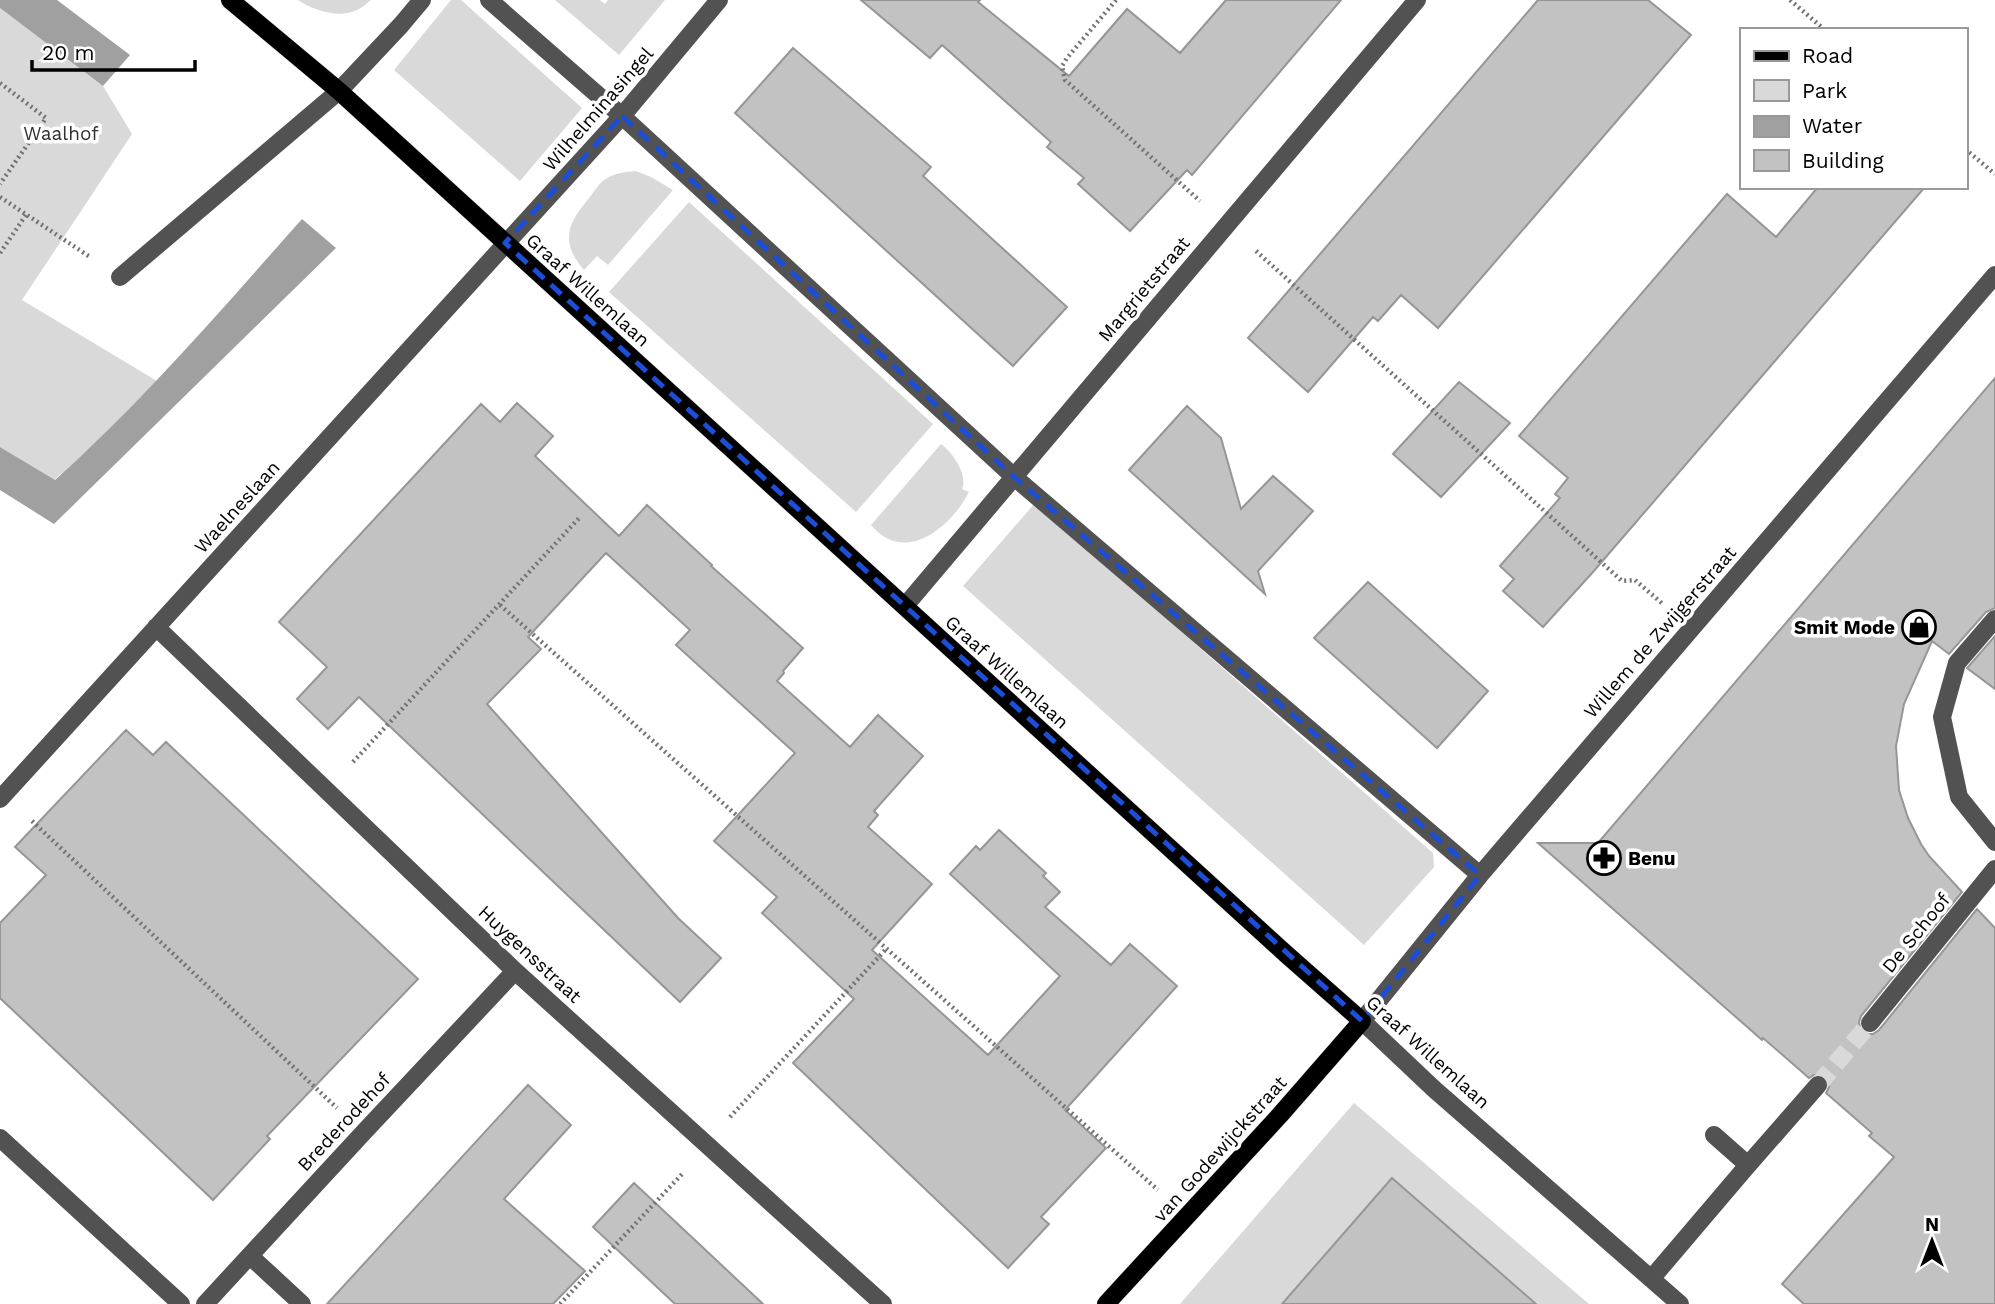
<svg xmlns="http://www.w3.org/2000/svg" width="1995" height="1304" font-family="'Work Sans',sans-serif">
<style>
.green{fill:#d9d9d9}
.water{fill:#a0a0a0}
.building{fill:#c2c2c2;stroke:#969696;stroke-width:2}
.lines{fill:none;stroke-linecap:round;stroke-linejoin:round}
.minor-tunnel{stroke:#d9d9d9;stroke-width:18;stroke-dasharray:18 9;stroke-linecap:butt}
.major-casing{stroke:#dbdbdb;stroke-width:19}
.path{stroke:#747474;stroke-width:4.5;stroke-dasharray:2 3.5;stroke-linecap:butt}
.minor{stroke:#525252;stroke-width:18}
.major{stroke:#000;stroke-width:18}
.marked{fill:none;stroke:#1d4ed8;stroke-width:5;stroke-dasharray:14 9;stroke-linejoin:round}
.labels{text-anchor:middle;dominant-baseline:central;stroke-width:7;stroke-linejoin:round;paint-order:stroke}
.street-label{font-size:19px;fill:#000;stroke:#fff}
.park-label{font-size:19px;fill:#303030;stroke:#fff}
.poi-label{font-size:19px;font-weight:bold;fill:#000;stroke:#fff;text-anchor:end}
</style>
<rect width="100%" height="100%" fill="#fff"/>
<path class="green" d="M298,0H371C367,3 362,8 357,10C339,19 313,10 298,0Z
M451,0H461L582,108L520,181L394,70Z
M555,0H600L605,4L608,0H665L619,55Z
M0,8L103,86L132,134L22,300L157,381L88,450L54,480L0,447Z
M636,171L651,177L673,190L608,265L597,256L584,270C559,241 568,223 590,197C594,191 599,184 604,180C614,173 625,172 636,171Z
M689,202L933,424L856,512L609,292Z
M941,444C953,453 968,474 962,489L969,492C951,527 905,566 871,525Z
M1035,503L1433,853L1434,867L1364,945L963,586Z
M1354,1103L1589,1304H1180Z"/>
<path class="water" d="M0,0H57L130,55L103,86L0,8Z
M302,219L336,248L54,524L0,490V447L55,480C144,400 222,309 302,219Z"/>
<path class="building" d="M861,0H980L978,2L1069,76L1127,9L1180,53L1226,0H1341L1192,175L1187,170L1130,231L1078,184L1084,178L1047,147L1051,142L942,45L930,58Z
M1538,0H1648L1691,35L1438,328L1401,295L1378,321L1373,317L1308,392L1248,338Z
M793,48L931,167L923,176L1067,307L1013,366L735,113Z
M1818,187H1925L1593,572L1543,627L1503,591L1514,579L1500,566L1560,498L1555,494L1568,478L1519,436L1727,194L1776,237Z
M1995,378V608L1986,612L1949,654L1932,641L1904,704L1896,746L1899,790L1908,818L1921,844L1929,856L1962,892L1861,1016L1859,1022L1860,1028L1868,1034H1873L1879,1030L1977,909L1995,928V1304H1804L1782,1284L1894,1157L1869,1136L1872,1133L1826,1093L1829,1087L1826,1077L1820,1074L1814,1075L1809,1078L1763,1038L1762,1040L1538,843H1598Z
M1459,382L1510,423L1441,497L1393,454Z
M517,403L553,436L535,456L619,536L647,505L712,565L711,566L803,648L783,671L784,673L777,681L850,747L878,715L923,756L874,811L878,815L868,827L932,884L872,950L988,1055L1060,976L950,874L976,846L980,850L999,830L1046,873L1043,876L1060,892L1045,907L1111,965L1130,944L1177,986L1065,1110L1106,1148L1041,1217L1049,1224L1008,1268L793,1063L854,999L762,913L777,897L714,841L795,753L676,645L690,630L606,553L528,637L541,649L487,704L678,918L721,958L680,1002L359,697L328,729L297,699L327,667L279,622L481,404L500,422Z
M1187,406L1221,438L1241,509L1273,476L1313,511L1258,571L1265,594L1129,470Z
M1368,582L1488,691L1437,748L1314,638Z
M1995,636V689L1967,668Z
M126,730L153,755L166,742L418,979L267,1136L270,1139L213,1200L0,998V923L46,875L15,847Z
M528,1085L571,1125L504,1199L585,1271L553,1304H327Z
M1392,1178L1536,1304H1282Z
M634,1183L697,1242L763,1304H675L593,1227Z"/>
<g class="lines">
<path class="minor-tunnel" d="M1818,1085L1870,1023"/>
<g class="major-casing">
<path id="major" d="M230,0L339,91L1286,954L1362,1021L1280,1115L1106,1304"/>
</g>
<path class="path" d="M1116,0L1067,58L1062,66L1065,80L1200,201
M1790,0L1825,30
M0,83L46,118L0,184
M1965,149L1995,174
M0,197L90,257
M1256,251L1622,581L1635,580L1664,605
M0,253L26,215
M500,605L1158,1190
M353,762L581,516
M32,821L337,1108
M730,1117L887,948
M560,1304L684,1172"/>
<path class="minor" d="M489,0L622,116L1013,476L1480,875
M120,277L339,91L401,25L422,0
M905,606L1417,0
M1995,619L1957,663L1942,717L1959,797L1995,842
M156,627L515,971L883,1304
M0,799L622,116L719,0
M1870,1023L1995,869
M0,1138L181,1304
M1748,1165L1818,1085
M250,1256L302,1304
M1651,1279L1748,1165L1714,1135
M205,1304L363,1133L515,971
M1680,1304L1434,1089L1362,1021L1480,875L1995,275"/>
<use href="#major" class="major"/>
</g>
<path class="marked" d="M622,116L1013,476L1480,875L1362,1021L505,243Z"/>
<defs>
<g id="shop-ring" transform="scale(1.75)"><circle r="9.5" fill="#fff" stroke="#000" stroke-width="1.5"/><path d="M-5-2.5h2.3a2.7 3.5 0 0 1 5.4 0H5L5.5 6h-11ZM-1.5-2.5h3a1.5 2.3 0 0 0-3 0Z" fill="#000"/></g>
<g id="pharmacy-ring" transform="scale(1.75)"><circle r="9.5" fill="#fff" stroke="#000" stroke-width="1.5"/><path d="M-2-6h4v4h4v4h-4v4h-4v-4h-4v-4h4Z" fill="#000"/></g>
</defs>
<g fill-rule="evenodd">
<use href="#shop-ring" x="1919" y="627"/>
<use href="#pharmacy-ring" x="1604" y="858"/>
</g>
<g class="labels">
<g class="street-label">
<text transform="translate(598 109) rotate(-49)">Wilhelminasingel</text>
<text transform="translate(1144 289) rotate(-50)">Margrietstraat</text>
<text transform="translate(588 290) rotate(42)">Graaf Willemlaan</text>
<text transform="translate(237 507) rotate(-48)">Waelneslaan</text>
<text transform="translate(1660 632) rotate(-49)">Willem de Zwijgerstraat</text>
<text transform="translate(1007 672) rotate(42)">Graaf Willemlaan</text>
<text transform="translate(1916 933) rotate(-51)">De Schoof</text>
<text transform="translate(530 954) rotate(43)">Huygensstraat</text>
<text transform="translate(1428 1052) rotate(42)">Graaf Willemlaan</text>
<text transform="translate(344 1122) rotate(-47)">Brederodehof</text>
<text transform="translate(1220 1149) rotate(-48)">van Godewijckstraat</text>
</g>
<g class="park-label">
<text x="61" y="133">Waalhof</text>
</g>
<g class="poi-label">
<text x="1895" y="627">Smit Mode</text>
<text x="1628" y="858" text-anchor="start">Benu</text>
</g>
</g>
<rect x="1740" y="28" width="228" height="161" fill="#ffffff" stroke="#999999" stroke-width="2"/>
<rect x="1754" y="51" width="35" height="10" fill="#000000" stroke="#999999" stroke-width="2"/>
<text x="1802" y="63" font-size="21" fill="#000000">Road</text>
<rect x="1754" y="80" width="35" height="21" fill="#d9d9d9" stroke="#999999" stroke-width="2"/>
<text x="1802" y="98" font-size="21" fill="#000000">Park</text>
<rect x="1754" y="116" width="35" height="21" fill="#a0a0a0" stroke="#999999" stroke-width="2"/>
<text x="1802" y="133" font-size="21" fill="#000000">Water</text>
<rect x="1754" y="150" width="35" height="21" fill="#c2c2c2" stroke="#999999" stroke-width="2"/>
<text x="1802" y="168" font-size="21" fill="#000000">Building</text>
<g transform="translate(1932 1241)" stroke="#ffffff" stroke-width="5" paint-order="stroke">
<path d="M0-5L12 26L0 18L-12 26Z" fill="#000000"/>
<text y="-10" font-size="19" font-weight="bold" text-anchor="middle" fill="#000000">N</text>
</g>
<path d="M32 60v10h163v-10" fill="none" stroke="#000000" stroke-width="3.5"/>
<text x="42" y="60" font-size="21" fill="#000000" stroke="#ffffff" stroke-width="5" paint-order="stroke">20 m</text>
</svg>
